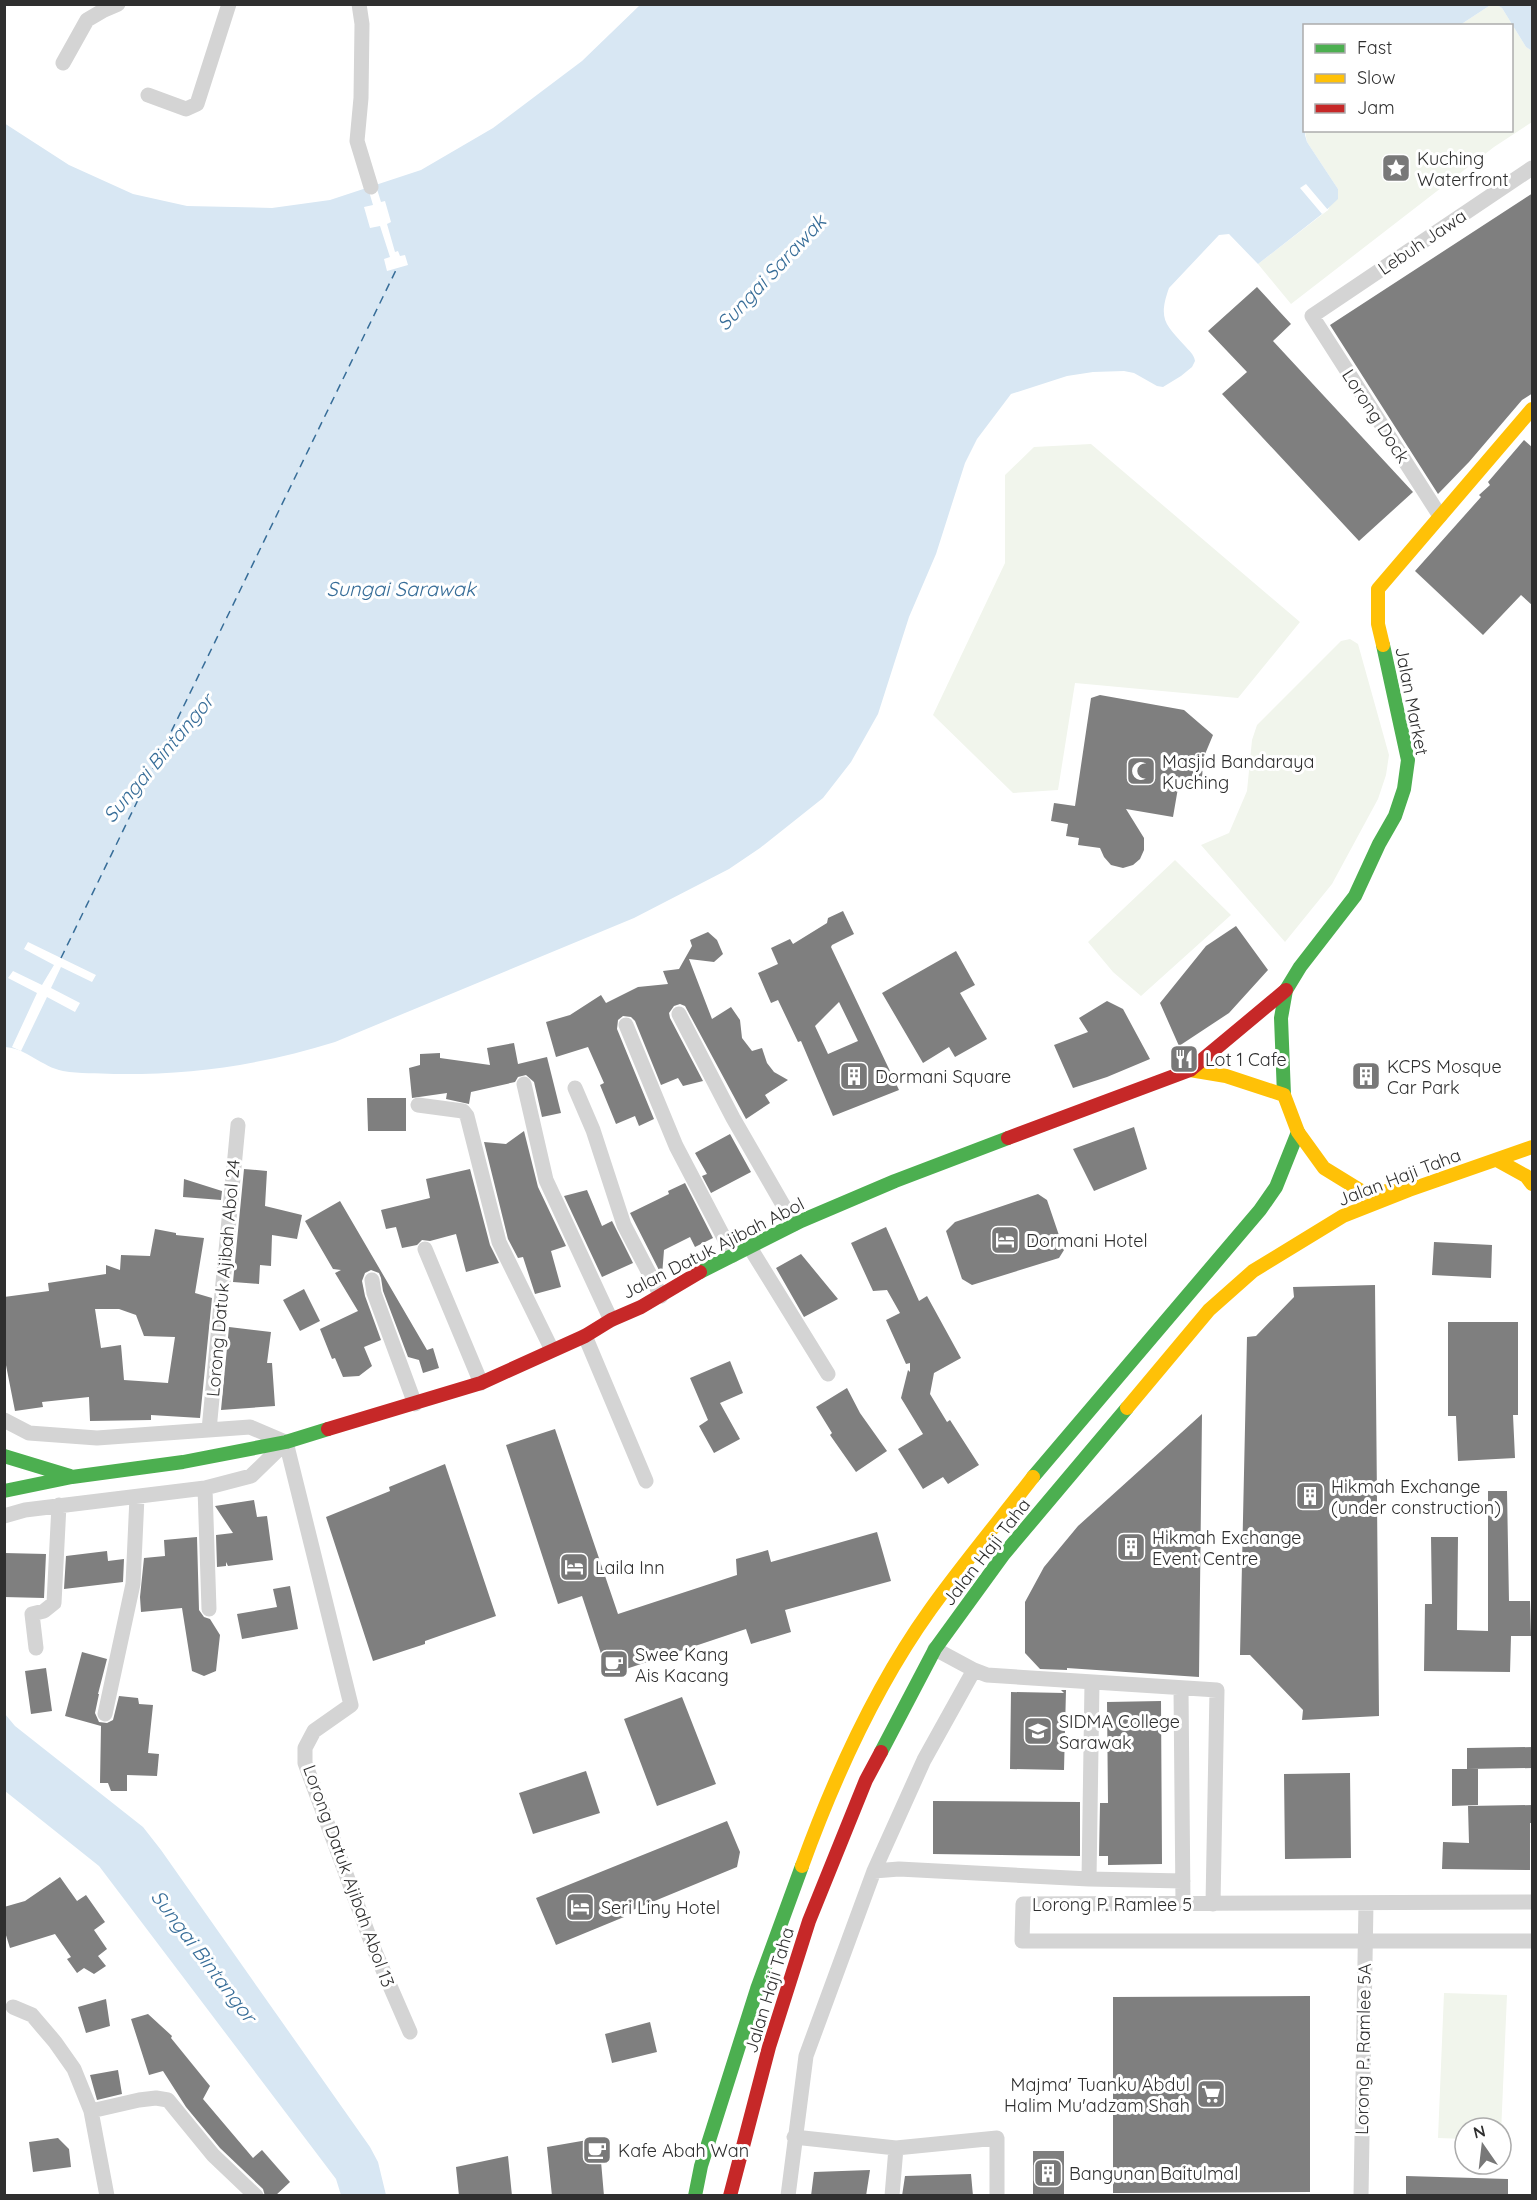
<svg xmlns="http://www.w3.org/2000/svg" width="1537" height="2200" font-family="Quicksand,sans-serif">
<style>
.green{fill:#f1f5ec}
.water{fill:#d8e7f3}
.pier{fill:#fff}
.lines{fill:none;stroke-linecap:round;stroke-linejoin:round}
.ferry{stroke:#376d98;stroke-width:1.5;stroke-dasharray:8 6;stroke-linecap:butt}
.building{fill:#7f7f7f;fill-rule:evenodd}
.street{stroke:#d4d4d4;stroke-width:15}
.fast{stroke:#4caf50;stroke-width:14}
.slow{stroke:#ffc107;stroke-width:14}
.jam{stroke:#c62828;stroke-width:14}
.labels{text-anchor:middle;dominant-baseline:central;stroke-width:6;stroke-linejoin:round;paint-order:stroke}
.poi-label{font-size:18px;fill:#2f2f2f;stroke:#fff;text-anchor:start}
.street-label{font-size:18px;fill:#2f2f2f;stroke:#fff}
.water-label{font-size:20px;font-style:italic;fill:#376d98;stroke:#fff}
</style>
<rect width="100%" height="100%" fill="#fff"/>
<path class="green" d="M1497,5L1502,8L1526,47L1532,51V122L1494,147L1291,304L1258,264L1328,210L1338,189L1307,142L1305,131L1512,130V26L1460,25L1489,6Z
M1091,444L1300,622L1238,698L1075,683L1058,790L1013,793L933,715L1005,563V475L1034,447Z
M1350,639L1358,644L1389,755L1386,775L1378,799L1332,884L1285,942L1201,845L1229,833L1247,791L1252,740L1257,725L1341,641Z
M1175,860L1231,915L1141,996L1113,972L1088,942Z
M1444,1993L1507,1995L1501,2133V2128H1465V2139L1438,2138Z"/>
<path class="water" d="M640,5H1532V51L1526,47L1502,8L1497,5L1489,6L1460,25L1304,26L1305,135L1307,142L1338,189V199L1322,214L1258,264L1229,234L1219,235L1169,288C1158,319 1165,324 1185,346C1189,351 1194,354 1195,361L1192,367L1181,376L1163,387L1157,386L1134,373L1124,371L1093,372L1067,376L1011,394L977,439L965,463L936,554L909,617L878,714L851,762L823,798L760,848L729,869L634,918L335,1042C261,1065 191,1075 114,1074C97,1073 80,1074 63,1071C42,1067 26,1048 5,1047L4,123L69,165L133,194L187,206L272,208L330,200L421,170L493,128L582,61Z
M5,1714L15,1726L143,1827L161,1850L370,2147L378,2162L386,2195H341L336,2179L99,1866L5,1791Z"/>
<path class="pier" d="M1306,184L1328,210L1322,214L1300,188Z
M376,186L381,202L385,201L391,222L387,224L395,252L398,251L400,256L405,255L408,265L387,271L384,259L390,257L380,226L370,228L364,207L373,205L368,188Z
M28,942L96,975L92,982L61,967L51,988L80,1003L75,1012L47,997L21,1051L12,1047L37,993L8,978L13,971L42,985L54,965L24,949Z"/>
<g class="lines">
<path class="ferry" d="M61,958L397,268"/>
</g>
<path class="building" d="M1533,193V393L1522,400L1469,462L1438,494L1330,325Z
M1257,287L1291,324L1273,341L1413,492L1359,541L1222,394L1247,372L1208,331Z
M1524,440L1533,448V606L1521,595L1483,635L1415,571L1481,497L1479,495L1490,485L1488,482Z
M1100,695L1184,710L1213,735L1203,759L1202,782L1178,788L1173,817L1126,809L1144,838V850L1140,859L1133,865L1123,868L1111,865L1104,857L1100,848L1078,845L1079,838L1066,836L1068,824L1051,821L1054,803L1075,806L1091,698Z
M843,911L854,934L832,945L831,947L899,1090L833,1116L801,1041L798,1042L778,1000L771,1003L758,973L778,964L771,948L790,939L793,944L827,923L828,918ZM839,1002L858,1041L828,1054L815,1026Z
M1236,926L1268,970L1229,1013L1179,1046L1160,1003L1206,946Z
M708,932L717,940L723,954L714,962L689,959L712,1019L731,1007L740,1020L742,1038L752,1051L762,1048L767,1063L774,1072L788,1080L765,1095L770,1103L746,1119L685,1006L680,1004L674,1006L669,1013L670,1018L703,1081L683,1086L678,1078L661,1085L635,1021L631,1017L623,1016L618,1020L617,1029L654,1119L639,1126L635,1116L616,1124L600,1085L604,1083L588,1047L556,1057L546,1022L570,1015L601,995L606,1003L638,987L668,984L663,971L679,969L692,946L690,940Z
M956,951L975,985L960,993L987,1039L955,1057L949,1047L923,1063L882,993Z
M1107,1001L1123,1009L1150,1059L1107,1077L1073,1088L1054,1045L1088,1032L1079,1018Z
M514,1043L518,1064L547,1057L561,1113L542,1117L534,1082L526,1075L518,1077L515,1082L471,1092L469,1104L446,1099L447,1093L412,1098L409,1068L420,1065V1054L440,1053V1058L490,1065L487,1048Z
M1366,1065L1377,1075L1366,1088L1354,1077Z
M367,1098H406V1131H368Z
M1134,1127L1147,1169L1094,1191L1073,1149Z
M524,1131L538,1187L566,1246L551,1251L561,1287L535,1294L523,1257L518,1258L508,1239L484,1142L506,1144Z
M730,1134L751,1172L711,1193L702,1176L707,1174L695,1153Z
M244,1169L267,1171L265,1206L302,1215L297,1239L272,1235L271,1266L260,1265L259,1284L233,1282Z
M470,1169L490,1245L499,1263L466,1272L456,1234L430,1241L422,1240L417,1245L402,1248L396,1227L386,1229L381,1210L430,1198L426,1179Z
M184,1179L222,1191L221,1200L183,1197Z
M685,1183L713,1238L695,1247L690,1237L664,1250L662,1276L630,1213L669,1194L668,1191Z
M587,1190L602,1226L612,1221L633,1263L602,1277L564,1196Z
M1038,1194L1047,1200L1064,1250L1059,1258L972,1285L962,1279L946,1231L955,1222Z
M340,1201L427,1350L433,1348L439,1368L423,1373L419,1360L408,1357L383,1291L381,1278L379,1273L371,1270L365,1273L362,1281L365,1296L381,1340L364,1347L372,1366L359,1376L343,1377L335,1358L332,1359L320,1329L358,1311L335,1273L341,1270L333,1269L305,1221Z
M886,1227L919,1301L927,1296L961,1358L934,1373L930,1394L947,1422L950,1420L979,1465L948,1484L943,1477L923,1489L898,1449L923,1434L901,1398L908,1370L910,1372V1363L906,1364L886,1320L900,1313L887,1290L873,1291L851,1243Z
M155,1229L176,1233V1235L204,1238L195,1293L212,1298L200,1418L151,1415V1420L90,1421L89,1397L42,1402L43,1407L15,1411L4,1355V1297L49,1291L48,1283L106,1274V1265L120,1270L121,1255L150,1256ZM95,1309H119L136,1315L144,1336L175,1337L168,1383L124,1380L121,1345L101,1348Z
M1434,1242L1492,1245L1491,1278L1432,1275Z
M801,1254L838,1299L804,1317L776,1268Z
M1375,1285L1379,1716L1302,1720L1303,1710L1250,1655H1240L1247,1337L1256,1336L1294,1297L1293,1287Z
M304,1289L320,1321L300,1331L283,1300Z
M1448,1322H1518V1415H1513L1515,1458L1458,1461L1456,1416H1448Z
M229,1327L271,1332L267,1363H272L275,1406L221,1410Z
M730,1361L743,1393L720,1403L740,1439L714,1453L699,1426L708,1420L690,1378Z
M847,1388L860,1413L887,1451L856,1472L830,1435L832,1433L816,1407Z
M1202,1414L1199,1677L1067,1668V1670L1040,1669L1025,1653V1602L1044,1567L1078,1526Z
M555,1429L618,1614L737,1575L736,1559L768,1550L771,1562L877,1532L891,1581L785,1610L791,1632L751,1644L746,1629L608,1675L582,1596L558,1604L506,1445Z
M445,1464L496,1616L425,1641V1644L373,1661L326,1517L390,1491L389,1487Z
M1488,1491H1507L1509,1601H1530L1531,1636H1511L1510,1672L1424,1671L1425,1604H1432L1431,1537H1458L1457,1630L1488,1631Z
M254,1500L257,1517L267,1516L273,1560L228,1566L226,1562V1566L217,1567L216,1535L233,1533L215,1506Z
M197,1537L199,1610L204,1617L210,1619L220,1635L216,1671L204,1676L192,1671L182,1608L141,1612L140,1597L144,1558L165,1556L164,1540Z
M107,1551L108,1561L124,1559L123,1582L64,1589L66,1556Z
M4,1553L46,1554L44,1598L4,1597Z
M290,1586L298,1629L242,1639L237,1614L277,1607L273,1589Z
M82,1652L107,1659L98,1694H99L95,1713L99,1722L107,1723L113,1720L119,1696L138,1698L139,1704L153,1705L148,1753L159,1754L157,1776L127,1775V1791H111L108,1783H100L101,1726L65,1716Z
M46,1668L52,1711L31,1714L25,1671Z
M1061,1690H1066L1064,1770L1010,1769L1011,1692L1064,1693Z
M682,1697L716,1784L657,1806L624,1719Z
M1161,1701L1162,1864L1108,1865V1856H1099L1100,1803H1108L1107,1702Z
M1533,1747V1768L1467,1769V1748Z
M1452,1769H1478V1805L1452,1806Z
M586,1771L600,1813L533,1834L519,1793Z
M1350,1773L1351,1858L1285,1859L1284,1774Z
M933,1801L1080,1802V1856L933,1854Z
M1533,1805V1823H1530V1870L1442,1869L1443,1842L1469,1843L1468,1806Z
M727,1821L740,1852L737,1867L623,1914L624,1917L556,1945L536,1898Z
M60,1877L77,1901L86,1895L105,1922L94,1930L107,1949L98,1956L106,1966L94,1974L84,1968L77,1973L67,1959L71,1957L55,1934L10,1948L4,1929V1907L25,1901Z
M1310,1996V2192L1113,2193V1997Z
M106,1999L110,2026L86,2033L78,2007Z
M148,2014L172,2036L171,2038L210,2086L203,2099L253,2158L262,2150L290,2182L275,2196H265L263,2189L220,2148L186,2107L163,2071L149,2075L131,2019Z
M650,2022L657,2052L612,2063L605,2034Z
M118,2070L122,2094L97,2100L90,2075Z
M58,2138L69,2149L71,2167L33,2172L29,2142Z
M599,2138L604,2196H552L547,2147Z
M1033,2151H1064V2196H1033Z
M508,2156L512,2196H459L456,2167Z
M870,2170L866,2196H811L814,2172Z
M971,2174L973,2196H902L905,2176Z
M1406,2176L1508,2179V2196H1406Z"/>
<g class="lines">
<path class="street" d="M359,4L362,24L361,98L357,141L371,187
M63,63L87,20L104,10L118,4
M148,95L186,109L197,104L229,4
M1440,516L1312,316L1532,168
M679,1014L733,1118L794,1224
M626,1025L676,1146L733,1255
M524,1084L546,1180L611,1320
M575,1088L593,1130L624,1225L661,1296
M418,1105L463,1111L467,1116L499,1242L552,1350
M749,1246L828,1374
M425,1249L481,1383
M372,1280L374,1293L415,1404
M585,1336L646,1481
M4,1420L29,1433L97,1438L250,1427L285,1442
M209,1430L238,1125
M286,1442L351,1705L314,1731L305,1748V1763L373,1947L410,2032
M205,1488L209,1609
M4,1516L25,1510L205,1488L251,1476L286,1442
M36,1648L32,1614L44,1611L54,1603L59,1505
M935,1649L974,1670L987,1675L1217,1690L1213,1904
M1181,1689L1183,1904
M105,1714L133,1584L137,1497
M874,1871L899,1869L1089,1879L1183,1881
M1089,1879L1092,1683
M1532,1902L1023,1904L1022,1941H1532
M13,2007L32,2015L55,2042L74,2069L91,2111L107,2196
M91,2111L139,2100L156,2098L168,2100L213,2155L256,2196
M794,2137L896,2148L997,2138V2196
M788,2196L806,2056L874,1871L924,1760L974,1670
M892,2196L896,2148
M1361,2196L1366,1903"/>
<path class="fast" d="M1284,1095L1281,1018L1286,990L1300,967L1355,896L1379,844L1395,816L1404,789L1408,760L1383,645
M700,1272L801,1221L895,1181L1008,1138
M4,1456L70,1476
M1033,1477L1260,1210L1276,1187L1298,1132
M4,1491L72,1477L183,1462L286,1442L328,1429
M881,1752L935,1649L1004,1554L1127,1408
M695,2196L701,2166L757,1989L802,1866"/>
<path class="slow" d="M1383,645L1378,624V589L1532,409
M1190,1070L1226,1076L1284,1095L1298,1132L1324,1168L1363,1192L1393,1191
M1497,1160L1526,1176L1532,1184
M1127,1408L1209,1310L1253,1271L1343,1216L1409,1190L1532,1147
M802,1866C834,1778 875,1687 930,1610C962,1565 999,1521 1033,1477"/>
<path class="jam" d="M1008,1138L1190,1070L1286,990
M328,1429L481,1383L585,1336L611,1320L641,1307L700,1272
M730,2196L769,2047L809,1921L866,1780L881,1752"/>
</g>
<defs>
<g id="sight-square" transform="scale(1.5)"><rect x="-9" y="-9" width="18" height="18" rx="4" fill="#787878" stroke="#fff"/><path d="M0-6L1.8-2.2L6-1.7L2.9 1.2L3.7 5.4L0 3.3L-3.7 5.4L-2.9 1.2L-6-1.7L-1.8-2.2Z" fill="#fff"/></g>
<g id="mosque-square" transform="scale(1.5)"><rect x="-9" y="-9" width="18" height="18" rx="4" fill="#787878" stroke="#fff"/><path d="M3.5-4.9A6 6 0 1 0 3.5 4.9A5 5 0 1 1 3.5-4.9Z" fill="#fff"/></g>
<g id="restaurant-square" transform="scale(1.5)"><rect x="-9" y="-9" width="18" height="18" rx="4" fill="#787878" stroke="#fff"/><path d="M-5-6h1v4h1v-4h1v4h1v-4h1v5L-1.5 .5V6h-2V.5L-5-1ZM5-6V6H3V1.5H1.5Q1.5-4 5-6Z" fill="#fff"/></g>
<g id="building-square" transform="scale(1.5)"><rect x="-9" y="-9" width="18" height="18" rx="4" fill="#787878" stroke="#fff"/><path d="M-4-6H4V6H1V3H-1V6H-4ZM-2.5-4.3h1.7v1.8h-1.7ZM.8-4.3h1.7v1.8H.8ZM-2.5-1h1.7V.8h-1.7ZM.8-1h1.7V.8H.8Z" fill="#fff"/></g>
<g id="hotel-square" transform="scale(1.5)"><rect x="-9" y="-9" width="18" height="18" rx="4" fill="#787878" stroke="#fff"/><path d="M-6-4.5h1.5V1H6V5H4.5V3h-9V5H-6ZM-4 0a1.8 1.8 0 1 1 3.6 0ZM.5 0V-2.5h3Q6-2.5 6 0Z" fill="#fff"/></g>
<g id="cafe-square" transform="scale(1.5)"><rect x="-9" y="-9" width="18" height="18" rx="4" fill="#787878" stroke="#fff"/><path d="M-5.5-4.5H6V0H3Q3 3.5 0 3.5H-2.5Q-5.5 3.5-5.5 0ZM3-3.2v2h1.7v-2ZM-6 4.5H4V6H-6Z" fill="#fff"/></g>
<g id="university-square" transform="scale(1.5)"><rect x="-9" y="-9" width="18" height="18" rx="4" fill="#787878" stroke="#fff"/><path d="M0-5L7-2L0 1L-7-2ZM-4 1L0 2.5L4 1V4Q0 6-4 4Z" fill="#fff"/></g>
<g id="supermarket-square" transform="scale(1.5)"><rect x="-9" y="-9" width="18" height="18" rx="4" fill="#787878" stroke="#fff"/><path d="M-6-5.5h2.5l.6 2H6L4.5 2H-2.5L-4.4-4H-6ZM-1.5 3.2a1.3 1.3 0 1 0 .1 0ZM3 3.2a1.3 1.3 0 1 0 .1 0Z" fill="#fff"/></g>
</defs>
<g fill-rule="evenodd">
<use href="#sight-square" x="1396" y="168"/>
<use href="#mosque-square" x="1141" y="771"/>
<use href="#restaurant-square" x="1184" y="1059"/>
<use href="#building-square" x="854" y="1076"/>
<use href="#building-square" x="1366" y="1076"/>
<use href="#hotel-square" x="1005" y="1240"/>
<use href="#building-square" x="1310" y="1496"/>
<use href="#building-square" x="1131" y="1547"/>
<use href="#hotel-square" x="574" y="1567"/>
<use href="#cafe-square" x="614" y="1664"/>
<use href="#university-square" x="1038" y="1731"/>
<use href="#hotel-square" x="580" y="1907"/>
<use href="#supermarket-square" x="1211" y="2094"/>
<use href="#cafe-square" x="597" y="2150"/>
<use href="#building-square" x="1048" y="2173"/>
</g>
<g class="labels">
<g class="poi-label">
<text x="1417" y="158">Kuching<tspan x="1417" dy="21">Waterfront</tspan></text>
<text x="1162" y="761">Masjid Bandaraya<tspan x="1162" dy="21">Kuching</tspan></text>
<text x="1205" y="1059">Lot 1 Cafe</text>
<text x="1387" y="1066">KCPS Mosque<tspan x="1387" dy="21">Car Park</tspan></text>
<text x="875" y="1076">Dormani Square</text>
<text x="1026" y="1240">Dormani Hotel</text>
<text x="1331" y="1486">Hikmah Exchange<tspan x="1331" dy="21">(under construction)</tspan></text>
<text x="1152" y="1537">Hikmah Exchange<tspan x="1152" dy="21">Event Centre</tspan></text>
<text x="595" y="1567">Laila Inn</text>
<text x="635" y="1654">Swee Kang<tspan x="635" dy="21">Ais Kacang</tspan></text>
<text x="1059" y="1721">SIDMA College<tspan x="1059" dy="21">Sarawak</tspan></text>
<text x="601" y="1907">Seri Liny Hotel</text>
<text x="1190" y="2084" text-anchor="end">Majma' Tuanku Abdul<tspan x="1190" dy="21">Halim Mu'adzam Shah</tspan></text>
<text x="618" y="2150">Kafe Abah Wan</text>
<text x="1069" y="2173">Bangunan Baitulmal</text>
</g>
<g class="street-label">
<text transform="translate(1422 242) rotate(-34)">Lebuh Jawa</text>
<text transform="translate(1376 416) rotate(57)">Lorong Dock</text>
<text transform="translate(1412 701) rotate(79)">Jalan Market</text>
<text transform="translate(1399 1177) rotate(-21)">Jalan Haji Taha</text>
<text transform="translate(713 1248) rotate(-27)">Jalan Datuk Ajibah Abol</text>
<text transform="translate(223 1278) rotate(-85)">Lorong Datuk Ajibah Abol 24</text>
<text transform="translate(986 1552) rotate(-52)">Jalan Haji Taha</text>
<text transform="translate(349 1876) rotate(70)">Lorong Datuk Ajibah Abol 13</text>
<text x="1112" y="1904">Lorong P. Ramlee 5</text>
<text transform="translate(769 1990) rotate(-73)">Jalan Haji Taha</text>
<text transform="translate(1363 2049) rotate(-89)">Lorong P. Ramlee 5A</text>
</g>
<g class="water-label">
<text transform="translate(771 272) rotate(-47)">Sungai Sarawak</text>
<text x="401" y="588">Sungai Sarawak</text>
<text transform="translate(158 758) rotate(-50)">Sungai Bintangor</text>
<text transform="translate(204 1956) rotate(53)">Sungai Bintangor</text>
</g>
</g>
<rect width="1537" height="2200" fill="none" stroke="#2f2f2f" stroke-width="12"/>
<rect x="1303" y="24" width="210" height="108" fill="#ffffff" stroke="#acacac" stroke-width="1.5"/>
<rect x="1315" y="44" width="30" height="9" fill="#4caf50" stroke="#acacac" stroke-width="1.5"/>
<text x="1357" y="54" font-size="18" fill="#2f2f2f">Fast</text>
<rect x="1315" y="74" width="30" height="9" fill="#ffc107" stroke="#acacac" stroke-width="1.5"/>
<text x="1357" y="84" font-size="18" fill="#2f2f2f">Slow</text>
<rect x="1315" y="104" width="30" height="9" fill="#c62828" stroke="#acacac" stroke-width="1.5"/>
<text x="1357" y="114" font-size="18" fill="#2f2f2f">Jam</text>
<g transform="translate(1483 2146) rotate(346)"><circle r="28" fill="#ffffff" stroke="#acacac" stroke-width="1.5"/>
<path d="M0-4.5L10 22L0 15L-10 22Z" fill="#787878"/>
<text y="-9" font-size="16" font-weight="bold" text-anchor="middle" fill="#2f2f2f">N</text>
</g>
</svg>
